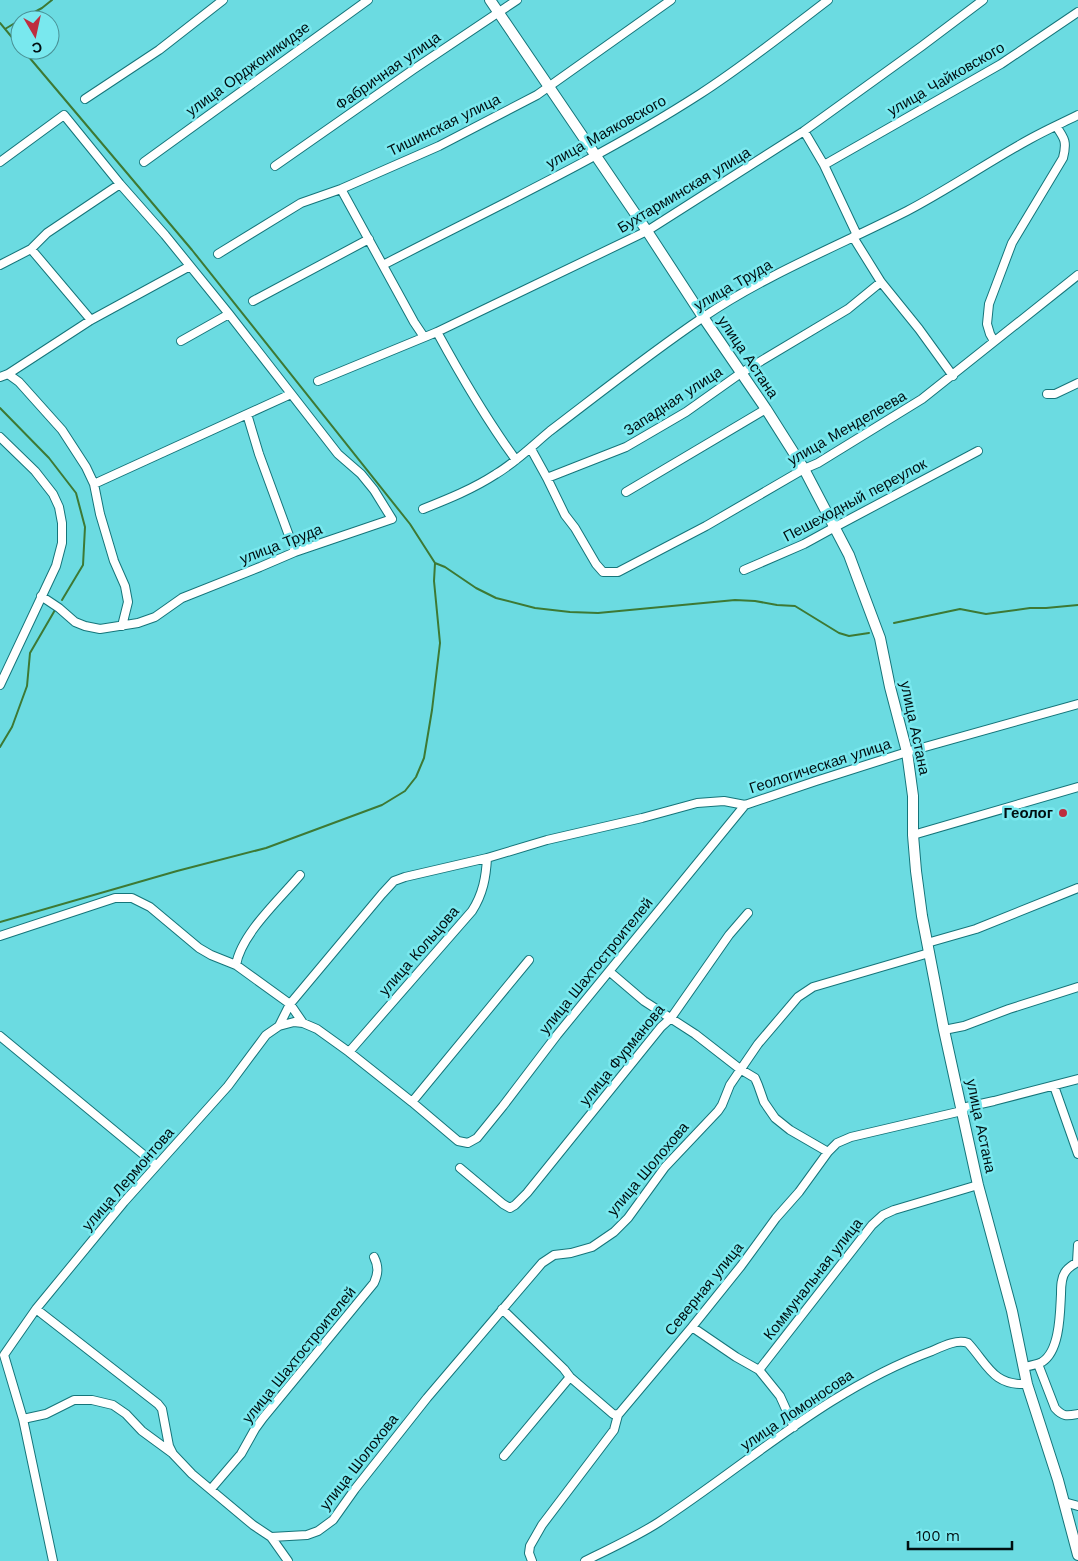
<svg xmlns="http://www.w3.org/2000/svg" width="1078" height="1561" font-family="'Work Sans',sans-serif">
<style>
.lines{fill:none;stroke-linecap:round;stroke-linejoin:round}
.stream{stroke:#3d7934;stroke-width:2}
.street-casing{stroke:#15757a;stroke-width:10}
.secondary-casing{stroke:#15757a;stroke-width:12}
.street{stroke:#fff;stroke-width:8}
.secondary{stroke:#fff;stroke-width:10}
.poi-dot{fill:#be2d3e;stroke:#79e8ee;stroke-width:2}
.labels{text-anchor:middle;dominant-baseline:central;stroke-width:5;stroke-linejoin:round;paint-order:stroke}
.street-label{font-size:15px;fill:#000f11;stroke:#79e8ee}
.poi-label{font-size:15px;font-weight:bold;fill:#000f11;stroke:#79e8ee;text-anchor:end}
</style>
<rect width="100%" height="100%" fill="#6bdbe1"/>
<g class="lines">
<path class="stream" d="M20,20L42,8L52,0
M0,23L20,47
M5,29L20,20
M0,408L49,458L76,493L85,527L83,565L62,600
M435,563L445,567L476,588L496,598L535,608L570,612L598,613L735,600L755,601L777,605L795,606L839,633L849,636L869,633
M894,623L960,609L986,614L1030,608H1046L1078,605
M0,747L12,727L27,686L30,653L55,610
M0,922L177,871L266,848L382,805L405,791L416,777L424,758L432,710L440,643L434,581L435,563L410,524L192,250L23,50"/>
<g class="street-casing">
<path id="street" d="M85,99L159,50L223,0
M804,131L824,165L857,235
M0,162L64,115L120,184L165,235L229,314L338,454L361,474L374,490L392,519L295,552L260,567L182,598L155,617L138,623L100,629L85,626L75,622L59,608L41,596
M144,162L368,0
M824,165L1001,64L1078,12
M275,166L414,69L517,0
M341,189L414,322L424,337
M853,237L881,282L919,329L953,376
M31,249L91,320
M218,254L301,203L341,189L439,146L537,95L671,0
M0,265L31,249L47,233L120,184
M383,265C489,210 599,159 700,94C745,65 786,32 828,0
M253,301L369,239
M437,332C461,376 486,419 516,460
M181,341L229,314
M994,341L990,334L987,324L989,304L1012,243L1063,158C1067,142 1065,139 1056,126
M8,374L19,382L62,430L86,467L94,484L100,514L114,561L125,586L128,602L122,626
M0,377L8,374L91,320L190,266
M318,381L437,332L647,231L804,131L922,46L983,0
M1047,394H1055L1078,383
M247,414L259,454L295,552
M0,437L35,471L53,494L59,507L62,523V543L56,566L0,685
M531,449L547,478L565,515L575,528L596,564L603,572H618L706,526L804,469L818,463L922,399L1078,275
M547,478L626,447L686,412L741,373L848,309L881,282
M94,484L291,394
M626,492L766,409
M423,509C448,499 473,489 496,474C516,462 532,446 550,431C600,393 649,354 702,318C765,275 838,246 907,211C949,189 988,162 1030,139C1046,130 1062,123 1078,115
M744,570L804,544L835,527L978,451
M913,835L1078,787
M0,936L115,898H132L150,907L199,948L211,955L236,965L290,1004L303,1023
M927,943L976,929L1078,888
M236,965C241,934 280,899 300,875
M610,972L644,1001L695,1034L740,1069L755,1078L758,1085L764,1102L775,1118L790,1130L828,1152
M279,1026L290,1004L382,894L394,881L405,877L487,858L547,840L642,818L697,803L724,801L745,805L816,781L907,752L1078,704
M944,1030L964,1026L1009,1009L1078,987
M0,1036L156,1165
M349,1052L472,911C483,894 486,877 487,858
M1054,1086L1078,1154
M412,1102L529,960
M962,1108L994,1101L1078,1079
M460,1168L503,1204L510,1208L515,1205L527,1193L661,1027L671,1018L729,935L748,913
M1077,1262L1078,1245
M36,1309L158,1404L162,1409L169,1446L173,1454L192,1474L253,1525L271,1537L288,1561
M502,1309L564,1369L570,1377L613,1414L618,1415
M692,1327L736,1357L759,1370L780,1396L794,1427
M1038,1364L1055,1408C1063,1417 1067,1416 1078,1414
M1023,1367C1029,1366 1036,1365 1042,1362C1060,1351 1060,1313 1061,1294C1061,1287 1061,1277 1066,1271C1069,1267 1074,1264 1078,1262
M759,1370L872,1225L883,1215L894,1210L978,1185
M23,1419L46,1414L74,1400H92L113,1405L126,1414L142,1431L172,1453
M504,1456L570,1377
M211,1489L241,1454L255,1429L263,1418L374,1283C378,1274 379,1267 374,1257
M1064,1502L1078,1506
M271,1537L307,1535L318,1531L333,1520L355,1489L427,1398L542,1263L554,1255L571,1253L592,1247L614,1232L628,1218L665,1167L718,1111L722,1105L730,1085L758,1044L798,997L813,987L929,953
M53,1561L23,1419L4,1355L36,1309L124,1202L228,1086L266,1035L279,1026L294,1022L303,1023L317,1029L349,1052L412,1102L458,1141L468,1143L477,1138L503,1106L557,1035L745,805
M532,1561L529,1553L530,1546L542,1525L614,1430L618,1415L692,1327L741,1266L776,1218L799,1192L828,1152L837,1143L851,1137L962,1111
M585,1561C609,1549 636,1537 659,1522C749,1463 830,1388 932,1351C943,1346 957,1339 968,1343C988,1365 993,1386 1027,1384"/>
</g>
<g class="secondary-casing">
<path id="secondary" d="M490,0L647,231L703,317L766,409L804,469L849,555L862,590L880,638L890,687L907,752L913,796V835L916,871L922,916L944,1030L978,1185L1012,1311L1027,1384L1058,1480L1078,1555"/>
</g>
<use href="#street" class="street"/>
<use href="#secondary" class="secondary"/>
</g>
<circle class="poi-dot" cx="1063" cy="813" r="5"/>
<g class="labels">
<g class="street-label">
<text transform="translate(248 69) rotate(-36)">улица Орджоникидзе</text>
<text transform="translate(388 71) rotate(-35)">Фабричная улица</text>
<text transform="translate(946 79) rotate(-30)">улица Чайковского</text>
<text transform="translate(444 125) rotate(-26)">Тишинская улица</text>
<text transform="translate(606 132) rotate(-29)">улица Маяковского</text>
<text transform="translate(684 190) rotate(-31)">Бухтарминская улица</text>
<text transform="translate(733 285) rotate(-30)">улица Труда</text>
<text transform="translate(748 357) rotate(56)">улица Астана</text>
<text transform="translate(673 401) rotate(-33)">Западная улица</text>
<text transform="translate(847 428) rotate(-30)">улица Менделеева</text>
<text transform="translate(855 500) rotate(-28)">Пешеходный переулок</text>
<text transform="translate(281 544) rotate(-21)">улица Труда</text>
<text transform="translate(915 728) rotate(78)">улица Астана</text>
<text transform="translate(820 766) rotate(-18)">Геологическая улица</text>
<text transform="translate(419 951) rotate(-49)">улица Кольцова</text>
<text transform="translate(596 966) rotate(-51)">улица Шахтостроителей</text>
<text transform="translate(622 1055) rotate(-51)">улица Фурманова</text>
<text transform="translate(981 1126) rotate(78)">улица Астана</text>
<text transform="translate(648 1169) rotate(-50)">улица Шолохова</text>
<text transform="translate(128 1179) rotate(-49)">улица Лермонтова</text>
<text transform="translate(813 1279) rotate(-52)">Коммунальная улица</text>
<text transform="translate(704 1289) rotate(-51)">Северная улица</text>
<text transform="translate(299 1355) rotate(-51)">улица Шахтостроителей</text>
<text transform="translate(797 1410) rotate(-34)">улица Ломоносова</text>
<text transform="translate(359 1462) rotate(-52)">улица Шолохова</text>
</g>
<g class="poi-label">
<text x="1053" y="813">Геолог</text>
</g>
</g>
<g transform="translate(35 35) rotate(171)"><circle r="24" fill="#79e8ee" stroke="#499196"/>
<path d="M0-4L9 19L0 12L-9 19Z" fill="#be2d3e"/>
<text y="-8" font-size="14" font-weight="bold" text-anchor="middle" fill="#000f11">С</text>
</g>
<path d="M908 1541v8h104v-8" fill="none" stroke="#000f11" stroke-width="2.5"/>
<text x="916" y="1541" font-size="15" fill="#000f11" stroke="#79e8ee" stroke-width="4" paint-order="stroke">100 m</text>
</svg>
